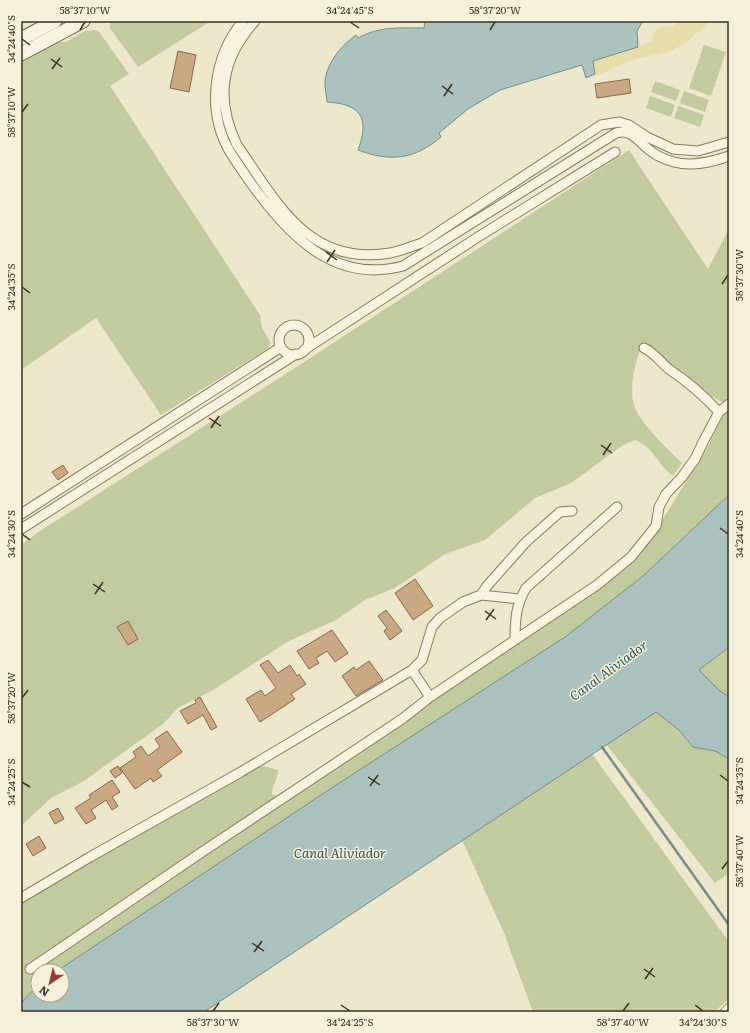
<svg xmlns="http://www.w3.org/2000/svg" width="750" height="1033" font-family="Literata,serif">
<style>
.green{fill:#c1cb9e}
.sand{fill:#e7deaa}
.water{fill:#abc2be;stroke:#71908c}
.lines{fill:none;stroke-linecap:round;stroke-linejoin:round}
.stream{stroke:#71908c;stroke-width:2.5}
.building{fill:#c9a883;stroke:#876846}
.service-casing{stroke:#897b5f;stroke-width:6}
.minor-casing{stroke:#897b5f;stroke-width:11}
.secondary-casing{stroke:#6b5c42;stroke-width:15}
.service{stroke:#f8f3de;stroke-width:4.5}
.minor{stroke:#f8f3de;stroke-width:9}
.secondary{stroke:#f8f3de;stroke-width:13}
.ticks{fill:none;stroke:#3b3122;stroke-width:1.5}
.labels{text-anchor:middle;dominant-baseline:central;stroke-width:3;stroke-linejoin:round;paint-order:stroke}
.water-label{font-size:13px;font-style:italic;fill:#32575a;stroke:#f5f0da}
.neatline{fill:none;stroke:#3b3122;stroke-width:1.5}
.ticks-label{font-size:10px;text-anchor:middle;fill:#3b3122}
</style>
<rect width="100%" height="100%" fill="#ede7cb"/>
<path class="green" d="M110,21H211L138,67L110,28Z
M95,30L100,33L129,74L110,86L260,315L262,328L271,343L267,349L161,415L96,318L21,370V60L54,42H66L85,31Z
M704,45L726,52L711,96L689,88Z
M655,81L680,90L676,101L651,92Z
M684,91L709,100L705,112L680,103Z
M650,96L675,105L671,117L646,108Z
M678,106L704,115L700,127L674,118Z
M629,150L708,269L729,229V495L643,576L565,637L57,971H38V985L21,1003V901L259,765L278,770C278,779 272,786 272,794L285,799L597,590L658,527L709,444L725,409L724,403L709,395L644,342C635,359 630,383 633,402C636,420 669,450 682,463L673,476C657,465 655,448 635,440L623,445L571,483L535,498L485,540L445,554L395,588L365,600L336,620L289,641L213,690L178,708L164,723L84,781L51,798L21,826V545L40,531L295,368Z
M729,647V697L719,690L699,670Z
M656,712L679,730L693,747L715,751L729,759V873L715,883L606,744Z
M592,754L729,942V999L714,1012H533L504,933L462,840Z"/>
<path class="sand" d="M678,21H710L700,33L697,32C678,53 662,53 636,59C623,62 609,71 596,76L592,61L652,42C653,30 659,24 672,27Z"/>
<path class="water" d="M425,21H643L637,31L638,47L593,61L595,74L586,78L582,65L500,90L468,109L439,133L441,137C414,160 390,162 358,150C370,118 361,104 327,102C327,96 324,87 325,80C328,61 341,46 356,35L358,38C379,26 401,28 424,28Z
M729,495V647L699,670L719,690L729,697V759L715,751L693,747L679,730L656,712L204,1012H21V1003L38,985V995H62V971H57L327,791L565,637L643,576Z"/>
<g class="lines">
<path class="stream" d="M602,747L729,925"/>
</g>
<path class="building" d="M178,51L196,55L189,92L170,88Z
M629,79L631,93L597,98L595,84Z
M63,465L68,473L58,480L52,472Z
M415,579L433,606L413,620L395,593Z
M386,610L402,631L390,640L384,631L387,628L378,616Z
M128,621L138,639L128,645L117,627Z
M332,630L348,653L335,662L327,651L316,658L319,663L309,669L297,651Z
M268,660L278,673L290,665L297,676L299,674L306,684L291,694L295,699L260,722L246,699L261,690L265,696L276,688L260,665Z
M369,661L383,680L356,696L342,676L354,667L356,670Z
M200,697L217,727L211,730L203,715L188,724L180,711L196,703L195,700Z
M167,731L182,752L157,770L162,776L153,782L151,778L135,789L120,768L136,757L133,752L141,746L148,756L160,747L155,739Z
M118,766L122,773L115,778L110,771Z
M112,780L120,792L112,797L118,806L112,810L106,800L91,810L96,818L86,824L75,808L91,798L89,795Z
M58,808L64,819L55,824L49,813Z
M39,836L46,848L33,856L26,844Z"/>
<g class="lines">
<g class="service-casing">
<path id="service" d="M722,1012L729,1005"/>
</g>
<g class="minor-casing">
<path id="minor" d="M243,21C213,57 206,111 230,152C239,166 249,181 259,194C295,242 339,283 403,266L616,133C632,128 639,143 652,152C657,156 667,160 674,162C693,167 712,162 729,156
M255,21C221,59 215,99 237,145C277,202 308,267 390,253C401,251 412,246 422,243L601,125L619,122L629,125L647,137L673,149L698,151L729,142
M279 340a15 15 0 1 1 30 0a15 15 0 1 1-30 0Z
M644,348C655,353 661,363 670,370C690,383 703,395 719,412
M304,350L478,237L615,152
M21,514L281,347
M21,529L296,354
M481,595L519,599
M515,639C515,620 516,605 526,588L617,507
M412,670L422,660L432,627L440,618L463,602L481,595L487,586L526,542L560,512L572,511
M21,898L90,857L239,773L412,670L430,697
M30,969L205,850L402,719L430,697L597,585L631,557L656,526L659,507L666,494L682,477L695,459L704,440L719,412L729,404"/>
</g>
<g class="secondary-casing">
<path id="secondary" d="M21,39L55,21
M21,54L83,21"/>
</g>
<use href="#service" class="service"/>
<use href="#minor" class="minor"/>
<use href="#secondary" class="secondary"/>
</g>
<path class="ticks" d="M350,22L359,28M80,30L85,22M490,30L495,22M22,39L30,45M51,59L62,67M52,69L60,58M442,86L453,94M444,96L452,84M22,112L28,104M326,252L337,260M327,262L335,250M722,284L728,275M22,287L30,293M209,418L221,426M211,428L219,416M601,445L612,453M603,455L611,443M720,528L728,534M22,534L30,540M93,584L105,592M95,594L103,582M485,611L496,619M486,620L494,609M22,698L28,690M720,775L728,781M368,777L380,785M22,782L30,787M370,786L378,775M722,869L728,861M252,943L264,951M254,952L262,941M644,969L655,977M645,979L653,968M341,1005L350,1011M695,1005L703,1011M213,1011L219,1003M623,1011L629,1003"/>
<g class="labels">
<g class="water-label">
<text transform="translate(608 670) rotate(-36)">Canal Aliviador</text>
<text x="340" y="852">Canal Aliviador</text>
</g>
</g>
<rect width="750" height="1033" fill="none" stroke="#f5f0da" stroke-width="44"/>
<g transform="translate(50 983) rotate(215)"><circle r="19" fill="#f5f0da" stroke="#aba490"/>
<path d="M0-3L7 15L0 10L-7 15Z" fill="#953d32"/>
<text y="-6" font-size="11" font-weight="bold" text-anchor="middle" fill="#3b3122">N</text>
</g>
<rect x="22" y="22" width="706" height="989" class="neatline"/>
<g class="ticks-label">
<text x="85" y="14">58°37'10"W</text>
<text x="350" y="14">34°24'45"S</text>
<text x="495" y="14">58°37'20"W</text>
<text transform="translate(11 39) rotate(-90)" y="4">34°24'40"S</text>
<text transform="translate(11 112) rotate(-90)" y="4">58°37'10"W</text>
<text transform="translate(739 275) rotate(-90)" y="4">58°37'30"W</text>
<text transform="translate(11 287) rotate(-90)" y="4">34°24'35"S</text>
<text transform="translate(739 534) rotate(-90)" y="4">34°24'40"S</text>
<text transform="translate(11 534) rotate(-90)" y="4">34°24'30"S</text>
<text transform="translate(11 698) rotate(-90)" y="4">58°37'20"W</text>
<text transform="translate(739 781) rotate(-90)" y="4">34°24'35"S</text>
<text transform="translate(11 782) rotate(-90)" y="4">34°24'25"S</text>
<text transform="translate(739 861) rotate(-90)" y="4">58°37'40"W</text>
<text x="213" y="1026">58°37'30"W</text>
<text x="350" y="1026">34°24'25"S</text>
<text x="623" y="1026">58°37'40"W</text>
<text x="703" y="1026">34°24'30"S</text>
</g>
</svg>
